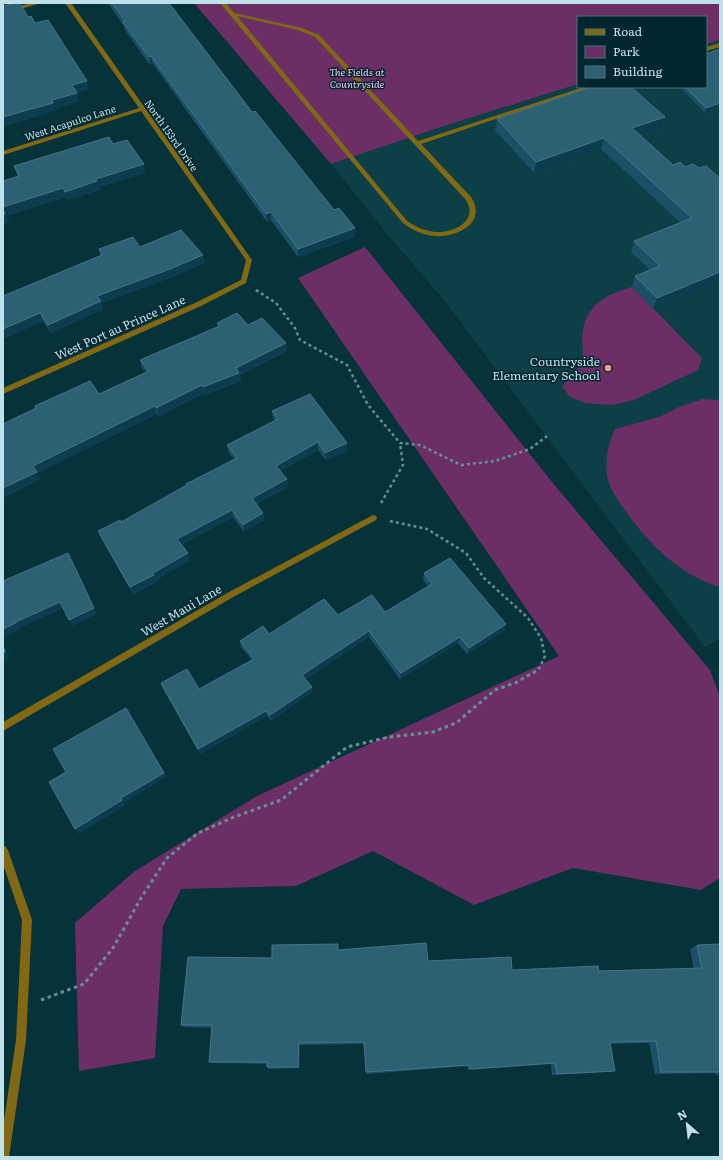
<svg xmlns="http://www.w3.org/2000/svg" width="723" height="1160" font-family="Literata,serif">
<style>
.built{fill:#0d3f47}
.green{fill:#6c2f65}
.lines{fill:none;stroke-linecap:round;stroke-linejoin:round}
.path-far2{stroke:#668e95;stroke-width:2;stroke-dasharray:2 2;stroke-linecap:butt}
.path-far1{stroke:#668e95;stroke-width:2.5;stroke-dasharray:3 3;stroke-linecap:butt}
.path{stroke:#668e95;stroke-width:3;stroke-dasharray:3.5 3.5;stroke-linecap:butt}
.service{fill:#816913;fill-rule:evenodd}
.minor{fill:#816913;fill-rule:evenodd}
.wall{fill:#1c5066}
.shaded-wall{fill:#0c3d4e}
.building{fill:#2e6074;stroke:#447487}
.poi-dot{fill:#f49d8c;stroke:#00272f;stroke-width:1.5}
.labels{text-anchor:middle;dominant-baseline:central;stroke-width:3;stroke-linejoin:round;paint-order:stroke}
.far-park-label{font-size:10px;font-style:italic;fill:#f4c2ec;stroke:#00272f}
.far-street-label{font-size:10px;fill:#bfe2ea;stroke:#00272f}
.street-label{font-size:12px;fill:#bfe2ea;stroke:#00272f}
.poi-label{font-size:12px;fill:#bfe2ea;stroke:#00272f;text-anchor:end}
</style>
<rect width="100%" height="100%" fill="#063239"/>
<path class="built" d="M720,40V639L705,647L444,300L387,234L331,164L441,127L578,84V87H706V44Z"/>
<path class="green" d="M194,3H720V40L706,44V17H578V84L441,127L331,164Z
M365,247L552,482L710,670L720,697V878L701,890L573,868L474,905L373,851L296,886L181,889L163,926L155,1058L79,1071L75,923L135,871L257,796L559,656L298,278Z
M632,287L702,358L698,370L634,400L612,405L585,403L569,396L562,386C570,378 578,370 582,359C584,353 582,344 582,338C584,306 604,295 632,287Z
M703,399L720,400V587C679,575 648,543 624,509C618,500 611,490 608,480C604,462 608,445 615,429L659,417L679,407Z"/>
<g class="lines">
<path class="path-far2" d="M256,290L257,291"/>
<path class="path-far1" d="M256,290L276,303L295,328L300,340L347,365L368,405L400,443L420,445L461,465L495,461L530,449L547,436
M381,503L403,465L400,443
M390,521L427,529L466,553L484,578L528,618L541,638L545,656L539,669"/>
<path class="path" d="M41,1000L84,984L113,948L141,898L167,858L198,833L234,817L281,800L347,747L389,737L433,732L456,723L495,690L515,683L538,670L539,668"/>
<path class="service" d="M220,3H226L234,13L302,28L319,35L418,141L584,87H592L421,144L471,197C488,223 456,238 434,236C423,235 412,230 403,223ZM237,16L298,30L315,37L466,200C479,221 453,233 436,232C425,231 416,227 407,221Z
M720,43V47L706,51V47Z"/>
<path class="minor" d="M32,3H41L3,14V10Z
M65,3H71L252,260L246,283L201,306L3,394V388L197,302L241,280L246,260L141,111L3,155V151L139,108Z
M373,515L376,516L377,518L376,520L235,596L3,731V722L229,592Z
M3,845L6,847L8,850L32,920L26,1040L9,1157H3V1127L16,1040L22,920L3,864Z"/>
</g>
<path class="wall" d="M108,3H169L252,112L334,210L355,228V237L298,257L271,220L267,222L153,64L150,65L125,30L124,26Z
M720,49V107L705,113L680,87H706Z
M665,117L662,128L640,136L673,165L699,168L720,178L653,309L632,287L635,276L650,270L631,252L634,241L681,223L601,149L534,173L495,130L497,119Z
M113,144L145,173L99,187L100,190L67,200L66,197L6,216L8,222L3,224L18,176L14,166Z
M140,247L203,255L204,263L172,277L102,303L103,309L51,333L43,321L3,339L101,256L99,249Z
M217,323L248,325L286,343L287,351L240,375L241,381L205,395L204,393L159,416L157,414L37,473L40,479L3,498L36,409L35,406L99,394L146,372L142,368L140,360L218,326Z
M272,411L347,451L326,460L318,450L280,471L287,479L288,487L256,504L263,513L264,520L244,532L233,517L181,545L190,560L156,580L157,582L133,594L101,538L98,531L121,522L186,485V484L234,459L229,453L227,445L275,421L273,418Z
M424,573L505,630L467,654L458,643L400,679L369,637L306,679L312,692L271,721L267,716L200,754L163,689L161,683L199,689L252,660L241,647L240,641L269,634L338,615L385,612L428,586L423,580Z
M720,944V1075H715V1073L655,1074L649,1043L610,1044L615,1071L609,1072L552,1075L551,1064L468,1070L467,1066L366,1074L364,1044L300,1045V1068L269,1069L267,1067V1064L212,1063L209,1062L212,1028L185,1027L181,1025L272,958L338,950L428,961L512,970L599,971L694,969L690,949L697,945Z"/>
<path class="shaded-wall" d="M3,3H17L3,9Z
M151,56L153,64L150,65L149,57Z
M87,81L89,90L77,93L79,102L55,109L56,111L3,127V117L52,100L72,85Z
M720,103V107L705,113L706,108Z
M665,117L662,128L629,140L632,128Z
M604,138L601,149L534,173L536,162Z
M144,164L145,173L99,187L100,190L67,200L65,192L96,179Z
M63,188L66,197L6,216L8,222L3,224V207Z
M271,212V220L267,222L266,214Z
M355,228V237L298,257V249Z
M203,255L204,263L172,277L102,303L103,309L51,333L48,325L97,296Z
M720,272V281L653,309L657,298Z
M40,313L43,321L3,339V329Z
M286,343L287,351L240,375L241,381L205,395L203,387L236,368Z
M202,385L204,393L159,416L156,408Z
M155,406L157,414L37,473L40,479L3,498V488L33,466Z
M318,442V450L276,473V466Z
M347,443V451L326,460L325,453Z
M287,479L288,487L253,505L252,498Z
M232,510L233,517L179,546L177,539Z
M263,513L264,520L244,532L243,525Z
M188,553L190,560L156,580L157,582L133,594L130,587Z
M71,560L97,614L72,626L69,620Z
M60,602L64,608L20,628L21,629L3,637V629L16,622Z
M506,624L505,630L467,654L469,648Z
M369,631V637L303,681L302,675Z
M460,637L458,643L400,679L401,673Z
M3,641L9,658L3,661Z
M312,687V692L271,721L270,715Z
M266,711L267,716L200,754L198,749Z
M164,773L166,777L124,803L126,805L79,834L75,829L121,798Z
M299,1043L300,1045V1068L298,1067Z"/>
<path class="building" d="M14,3H20L28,17L31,16L35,23L48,20L87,81L72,85L77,93L52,100L53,103L3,117V6Z
M112,3H169L252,112L255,111L334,210L339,208L355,228L298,249L271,212L266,214L151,56L149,57L123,22L125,21Z
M720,49V103L706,108L685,87H706V54Z
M591,87H631L665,117L632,128L673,165L680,162L685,167L693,164L699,168L706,166L720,178V272L657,298L635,276L660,266L634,241L692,218L604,138L536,162L497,119Z
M109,137L113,144L127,140L144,164L96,179L97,181L65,192L63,188L3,207V181L19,176L14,166Z
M3,209L5,214H3Z
M181,230L203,255L170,269L97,296L101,301L48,325L40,313L3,329V296L102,255L99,249L133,237L140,247Z
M237,313L248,325L262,318L286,343L236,368L239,373L203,387L202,385L156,408L155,406L33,466L37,472L3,488V424L36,408L35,406L90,381L99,394L149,371L140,360L220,326L217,323Z
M310,394L347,443L325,453L318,442L276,466L287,479L252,498L263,513L243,525L232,510L177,539L188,553L153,573L154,575L130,587L98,531L120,520L121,522L187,485L186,484L237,458L227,445L278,419L272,411Z
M68,553L94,608L69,620L60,602L16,622V623L3,629V581Z
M450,558L506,624L469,648L460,637L401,673L369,631L302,675L312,687L270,715L266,711L198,749L161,683L187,669L199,689L254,659L240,641L263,626L269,634L324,599L338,615L372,595L385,612L432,584L424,573Z
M3,646L5,652L3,653Z
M126,708L164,773L121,798L122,800L75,829L49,782L66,772L53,749Z
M426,943L428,961L511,957L512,970L598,966L599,971L702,968L697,945L720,944V1072H661L656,1041L610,1042L615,1071L557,1074L555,1063L470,1069V1065L366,1072L364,1042L299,1043L298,1067H267V1062H209L212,1025H181L188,957L272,958V945L338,944V950Z"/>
<circle class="poi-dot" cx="608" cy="368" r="4"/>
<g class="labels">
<g class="far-park-label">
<text x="357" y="71">The Fields at<tspan x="357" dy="12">Countryside</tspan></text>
</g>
<g class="far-street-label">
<text transform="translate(70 122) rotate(-18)">West Acapulco Lane</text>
<text transform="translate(172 135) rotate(55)">North 153rd Drive</text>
</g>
<g class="street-label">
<text transform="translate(120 327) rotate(-24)">West Port au Prince Lane</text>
<text transform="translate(181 610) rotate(-30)">West Maui Lane</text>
</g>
<g class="poi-label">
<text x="600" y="361">Countryside<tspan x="600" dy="14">Elementary School</tspan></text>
</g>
</g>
<rect width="723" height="1160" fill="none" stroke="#bfe2ea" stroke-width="8"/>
<rect x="577" y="16" width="130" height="72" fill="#00272f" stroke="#4c727a"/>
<rect x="585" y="29" width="20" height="6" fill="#816913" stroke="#4c727a"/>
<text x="613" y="36" font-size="12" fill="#bfe2ea">Road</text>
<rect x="585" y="46" width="20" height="12" fill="#6c2f65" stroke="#4c727a"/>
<text x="613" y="56" font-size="12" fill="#bfe2ea">Park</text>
<rect x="585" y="66" width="20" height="12" fill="#2e6074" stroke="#4c727a"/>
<text x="613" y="76" font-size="12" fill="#bfe2ea">Building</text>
<g transform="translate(687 1124) rotate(332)" stroke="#00272f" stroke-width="3" paint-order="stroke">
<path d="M0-3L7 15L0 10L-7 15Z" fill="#bfe2ea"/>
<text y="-6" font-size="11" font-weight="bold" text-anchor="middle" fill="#bfe2ea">N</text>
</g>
</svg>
